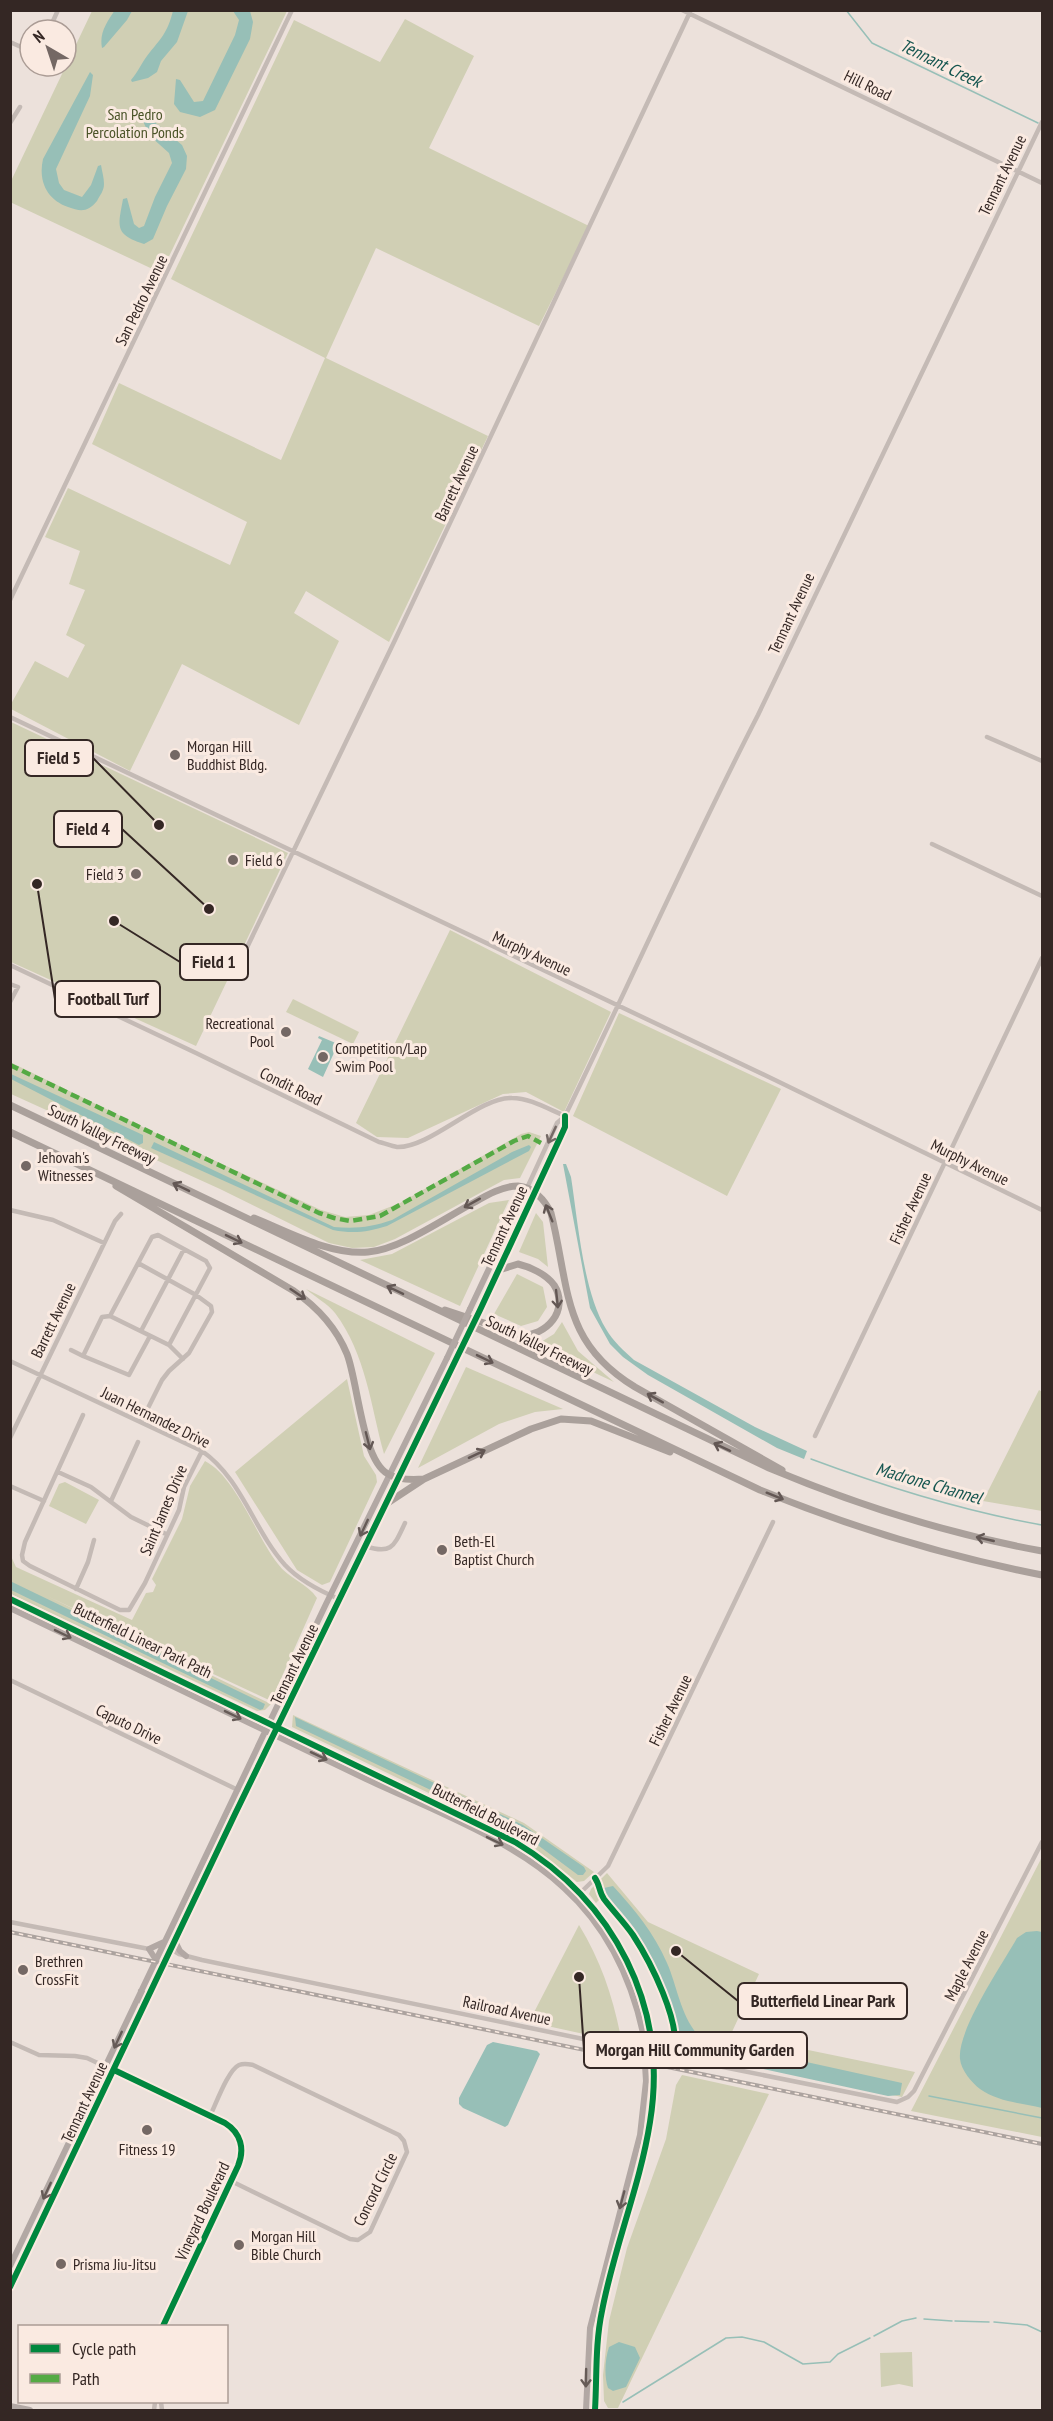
<svg xmlns="http://www.w3.org/2000/svg" width="1053" height="2421" font-family="'PT Sans Narrow',sans-serif">
<style>
.green{fill:#d0cfb4}
.water{fill:#97bfb7}
.lines{fill:none;stroke-linecap:round;stroke-linejoin:round}
.stream{stroke:#97bfb7;stroke-width:1.5}
.minor{stroke:#c4bab5;stroke-width:4.5}
.major{stroke:#b2a8a4;stroke-width:6}
.highway{stroke:#aaa09b;stroke-width:7}
.rail-casing{stroke:#aca39f;stroke-width:4}
.rail{stroke:#faeae1;stroke-width:1.5;stroke-dasharray:4.5;stroke-linecap:butt}
.major-bridge{stroke:#b2a8a4;stroke-width:6}
.quiet{stroke:#54aa44;stroke-width:4.5;stroke-dasharray:9 4.5;stroke-linecap:butt}
.cycleway-casing{stroke:#faeae1;stroke-width:10}
.cycleway{stroke:#00873e;stroke-width:6}
.oneway{stroke:#756965}
.oneway2{stroke:#635754}
.oneway3{stroke:#665b57}
.poi-dot{fill:#746864;stroke:#faeae1;stroke-width:2}
.labels{text-anchor:middle;dominant-baseline:central;stroke-width:6;stroke-linejoin:round;paint-order:stroke}
.street-label{font-size:16px;fill:#342724;stroke:#faeae1}
.park-label{font-size:16px;fill:#4a5327;stroke:#faeae1}
.poi-label{font-size:16px;fill:#342724;stroke:#faeae1;text-anchor:start}
.water-label{font-size:18px;font-style:italic;fill:#185751;stroke:#faeae1}
.leader{fill:none;stroke:#342724;stroke-width:2}
.callout-dot{fill:#342724;stroke:#faeae1;stroke-width:2}
.callout{fill:#faeae1;stroke:#342724;stroke-width:2}
.callout-label{font-size:18px;text-anchor:middle;font-weight:bold;fill:#342724}
</style>
<rect width="100%" height="100%" fill="#ece1db"/>
<path class="green" d="M92,11H287L161,273L10,202L11,181Z
M405,19L474,56L429,148L589,226L539,326L376,248L326,358L488,436L389,642L306,591L294,613L339,641L299,725L182,664L130,771L11,709V704L35,661L68,678L85,645L66,635L85,590L69,584L80,551L45,537L68,488L230,565L247,522L92,444L119,383L281,460L325,358L171,279L294,20L380,62Z
M11,722L288,853L196,1046L11,962Z
M450,930L611,1012L564,1112L526,1092L503,1094L408,1138L377,1137L356,1123Z
M293,999L359,1032L353,1044L286,1012Z
M619,1013L781,1089L727,1196L573,1116Z
M10,1062L149,1130L321,1210L345,1217L369,1215L400,1203L521,1134L529,1132L541,1136L520,1178L504,1180L395,1239L374,1247L352,1248L329,1243L220,1189L11,1094Z
M509,1200L460,1306L360,1260L392,1254L489,1203Z
M536,1213L543,1222L548,1267L538,1259L519,1252Z
M517,1274L543,1287L547,1307L538,1321L521,1326L494,1314Z
M306,1289L435,1353L384,1454C371,1407 366,1354 335,1313C328,1304 315,1297 306,1289Z
M562,1322L578,1351L614,1382L536,1345L554,1334Z
M466,1367L563,1409L535,1412L499,1424L418,1468Z
M347,1379L364,1456L376,1475L377,1482L330,1582L322,1585L297,1570L235,1472Z
M1039,1390L1042,1392V1511L983,1501Z
M205,1461C236,1477 256,1536 278,1564C288,1578 308,1584 317,1598L271,1701L47,1596L271,1704L265,1710L257,1711L11,1594L10,1554L16,1567L132,1620L146,1593L153,1592L156,1585L152,1579L182,1519L190,1486Z
M65,1482L99,1500L86,1524L49,1506L59,1484Z
M293,1715L524,1823L594,1872L584,1881L577,1882L529,1844L495,1825L292,1727Z
M1042,1857V2137L911,2111Z
M607,1873L648,1922L759,1974L731,2034L915,2072L902,2097L656,2046C665,2045 672,2040 672,2030C655,1978 637,1940 600,1899L596,1903L589,1894L591,1889Z
M579,1925C601,1961 613,1997 621,2038L594,2032L593,2036L529,2022Z
M682,2075L769,2094L618,2408H608L604,2401L603,2375L609,2321L627,2248L666,2139L676,2085Z
M912,2352L913,2387L899,2384L881,2387L880,2353Z"/>
<path class="water" d="M115,10L132,11L127,20L104,47L102,48C99,33 107,22 115,10Z
M173,11H188L177,42L161,61L157,72L148,78L132,82L131,80C138,72 141,64 147,56C161,38 167,34 173,11Z
M233,11H250L253,22L250,39L215,110L200,117L180,112L174,104L176,79L180,80L194,102L203,101L235,35L239,20Z
M90,72L93,75L90,96L56,169L59,183L64,190L82,197L91,185L98,166L101,165C102,171 104,178 104,184C104,191 100,195 97,201C88,212 81,212 68,207C47,200 38,181 43,159Z
M145,114L182,145L187,156L186,169L167,206L153,239L144,244C114,234 118,227 123,199L127,198L134,224L139,228L144,226L155,197L172,163L169,153L150,136L141,117Z
M319,1036L338,1044L323,1077L308,1069L322,1040L318,1038Z
M11,1074L143,1135V1143L139,1145L11,1079Z
M154,1142L334,1227C356,1229 372,1227 392,1220L512,1152L529,1145L531,1147L529,1151L387,1226C368,1232 353,1234 333,1230L151,1148Z
M563,1164H566L571,1177C578,1222 583,1291 606,1329C613,1341 624,1351 634,1360L755,1427L807,1451L804,1459L777,1448L648,1375L623,1357L610,1344L590,1308Z
M10,1581L265,1704L263,1709L260,1710L11,1590Z
M295,1717L523,1825L584,1867L586,1871L583,1875H578L531,1840L498,1822L296,1726Z
M613,1886C635,1910 654,1933 667,1963C678,1988 681,2020 702,2039L902,2083L900,2095L888,2096L693,2054L682,2046L669,2000L649,1955L623,1919L604,1897V1888Z
M1037,1931L1042,1932V2108C1022,2103 998,2102 980,2089C972,2083 961,2070 960,2059C957,2030 1002,1965 1017,1938L1026,1932Z
M493,2042L537,2051L540,2054L508,2125L505,2127L463,2108L459,2104V2098L487,2045Z
M619,2342L635,2347L640,2358L626,2387L613,2391L608,2388C604,2376 605,2359 609,2347Z"/>
<g class="lines">
<path class="stream" d="M846,10L872,43L1038,123
M811,1459C886,1487 963,1511 1042,1525
M929,2096L1042,2118
M924,2319L952,2321
M955,2321L989,2322
M994,2322L1027,2325L1042,2332
M874,2336L902,2321L916,2318
M623,2402L726,2338L742,2337L764,2342L803,2364L830,2362L838,2354L870,2338"/>
<path class="minor" d="M682,10L1042,183
M49,30L58,10
M10,42L30,51
M10,123L20,107
M10,600L292,10
M10,717L775,1080L1042,1210
M987,737L1042,761
M932,844L1042,896
M239,964L395,640L691,10
M10,965L196,1053L379,1142C384,1143 391,1146 397,1147C431,1148 478,1097 512,1098C530,1098 548,1109 565,1116
M10,984L18,987L10,1002
M527,1188L557,1123L565,1116C630,983 690,847 758,715L1042,122
M534,1192L565,1127V1116
M10,1210L53,1220L104,1243
M138,1263L196,1295L211,1306L212,1312L189,1353L169,1371L162,1380L141,1422
M110,1316L152,1237L158,1235L206,1261L210,1268L169,1345
M110,1316L102,1317L83,1356L129,1375L150,1336
M110,1316L169,1345L183,1359
M141,1331L184,1249
M71,1350L83,1356
M10,1361L202,1451C242,1479 253,1529 285,1565C300,1581 320,1591 339,1599
M83,1415L25,1542L22,1555L23,1561L30,1566L120,1610H129L145,1583L179,1510L184,1487L202,1451
M815,1436L1042,958
M10,1438L115,1221L121,1214
M58,1472L91,1487L131,1517L166,1534
M10,1486L44,1501
M111,1501L138,1442
M365,1546C392,1555 394,1546 405,1523
M76,1589L88,1562L94,1540
M10,1680L238,1790
M575,1898L608,1866L773,1522
M10,1922L149,1949
M171,1949L179,1954L202,1960L593,2041L658,2050L698,2062L897,2102L908,2097L914,2091L1042,1842
M10,2042L39,2055L75,2056L87,2058L225,2123C241,2133 245,2149 238,2166L163,2326
M210,2116C216,2104 228,2070 239,2065C244,2063 248,2064 253,2065L399,2135L404,2141L407,2152L370,2232L358,2240L350,2239L231,2181
M161,2402L162,2410
M154,2410L155,2402"/>
<path class="major" d="M470,1309L527,1188
M480,1310L534,1192
M10,1599L427,1799L531,1851L558,1871L581,1893L609,1929L636,1980L651,2034
M10,1608C129,1665 248,1722 366,1779C430,1809 513,1840 564,1888C606,1926 631,1978 643,2033
M175,1941L180,1951L186,1956
M156,1960L149,1949L164,1942
M141,1991L144,1995L142,2003L144,2007
M10,2266L326,1604L447,1358
M10,2287L235,1814L454,1362
M10,2406L30,2410
M586,2410L590,2328L640,2135L646,2081
M595,2410C597,2377 595,2343 602,2310C617,2234 650,2161 654,2083"/>
<path class="highway" d="M10,1105L769,1468C857,1505 948,1534 1042,1551
M10,1132L760,1490C851,1527 945,1556 1042,1575
M116,1186L294,1291C317,1307 336,1327 347,1354C358,1382 362,1460 388,1474C398,1480 412,1480 424,1479
M254,1218C289,1232 329,1255 368,1252C402,1249 444,1218 475,1202C487,1195 503,1186 518,1186C533,1187 545,1200 551,1213C570,1288 561,1342 635,1387L782,1470
M445,1310L520,1335C546,1337 570,1310 554,1285C546,1274 530,1267 518,1264L499,1270
M386,1504L424,1479L531,1429L561,1419L591,1421L670,1452"/>
<g class="rail-casing">
<path id="rail" d="M10,1932L1042,2144"/>
</g>
<use href="#rail" class="rail"/>
<path class="major-bridge" d="M447,1358L470,1309
M454,1362L480,1310
M643,2033L646,2081
M651,2034L654,2083"/>
<path class="quiet" d="M10,1065L319,1213L334,1218L350,1221L380,1216L514,1141L528,1136L541,1143"/>
<g class="cycleway-casing">
<path id="cycleway" d="M10,1599L515,1842C614,1901 669,2006 650,2122C640,2186 614,2247 602,2311C595,2344 597,2377 595,2410
M595,1878C600,1885 599,1892 604,1899C613,1911 624,1922 633,1935C650,1961 682,2023 674,2055
M114,2070L225,2123C241,2133 245,2149 238,2166L163,2326
M10,2287L235,1814L480,1310L560,1138L565,1127V1116"/>
</g>
<use href="#cycleway" class="cycleway"/>
</g>
<defs><path id="oneway-shaft" d="M-6 0H5M1.5-3L5.5 0L1.5 3" fill="none" stroke-width="1.6" stroke-linecap="round" stroke-linejoin="round" transform="scale(1.5)"/></defs>
<use class="oneway" href="#oneway-shaft" transform="translate(552 1135) rotate(115)"/>
<g class="oneway2">
<use href="#oneway-shaft" transform="translate(181 1187) rotate(-154)"/>
<use href="#oneway-shaft" transform="translate(472 1203) rotate(151)"/>
<use href="#oneway-shaft" transform="translate(549 1213) rotate(-112)"/>
<use href="#oneway-shaft" transform="translate(234 1239) rotate(26)"/>
<use href="#oneway-shaft" transform="translate(395 1290) rotate(-154)"/>
<use href="#oneway-shaft" transform="translate(298 1294) rotate(34)"/>
<use href="#oneway-shaft" transform="translate(557 1299) rotate(84)"/>
<use href="#oneway-shaft" transform="translate(485 1359) rotate(26)"/>
<use href="#oneway-shaft" transform="translate(655 1398) rotate(-151)"/>
<use href="#oneway-shaft" transform="translate(368 1441) rotate(76)"/>
<use href="#oneway-shaft" transform="translate(722 1447) rotate(-155)"/>
<use href="#oneway-shaft" transform="translate(477 1454) rotate(-25)"/>
<use href="#oneway-shaft" transform="translate(775 1496) rotate(22)"/>
<use href="#oneway-shaft" transform="translate(985 1539) rotate(-167)"/>
</g>
<g class="oneway3">
<use href="#oneway-shaft" transform="translate(364 1528) rotate(115)"/>
<use href="#oneway-shaft" transform="translate(63 1634) rotate(26)"/>
<use href="#oneway-shaft" transform="translate(233 1715) rotate(26)"/>
<use href="#oneway-shaft" transform="translate(319 1756) rotate(25)"/>
<use href="#oneway-shaft" transform="translate(495 1841) rotate(26)"/>
<use href="#oneway-shaft" transform="translate(118 2040) rotate(115)"/>
<use href="#oneway-shaft" transform="translate(47 2191) rotate(115)"/>
<use href="#oneway-shaft" transform="translate(622 2200) rotate(105)"/>
<use href="#oneway-shaft" transform="translate(586 2378) rotate(91)"/>
</g>
<g class="poi-dot">
<circle cx="175" cy="755" r="6"/>
<circle cx="233" cy="860" r="6"/>
<circle cx="136" cy="874" r="6"/>
<circle cx="286" cy="1032" r="6"/>
<circle cx="323" cy="1057" r="6"/>
<circle cx="26" cy="1166" r="6"/>
<circle cx="442" cy="1550" r="6"/>
<circle cx="23" cy="1970" r="6"/>
<circle cx="147" cy="2130" r="6"/>
<circle cx="239" cy="2245" r="6"/>
<circle cx="61" cy="2264" r="6"/>
</g>
<g class="labels">
<g class="street-label">
<text transform="translate(868 85) rotate(26)">Hill Road</text>
<text transform="translate(1002 175) rotate(-64)">Tennant Avenue</text>
<text transform="translate(141 300) rotate(-64)">San Pedro Avenue</text>
<text transform="translate(456 483) rotate(-65)">Barrett Avenue</text>
<text transform="translate(791 613) rotate(-65)">Tennant Avenue</text>
<text transform="translate(532 953) rotate(25)">Murphy Avenue</text>
<text transform="translate(291 1086) rotate(26)">Condit Road</text>
<text transform="translate(102 1134) rotate(26)">South Valley Freeway</text>
<text transform="translate(970 1162) rotate(26)">Murphy Avenue</text>
<text transform="translate(910 1208) rotate(-65)">Fisher Avenue</text>
<text transform="translate(504 1226) rotate(-65)">Tennant Avenue</text>
<text transform="translate(53 1320) rotate(-64)">Barrett Avenue</text>
<text transform="translate(540 1345) rotate(26)">South Valley Freeway</text>
<text transform="translate(156 1417) rotate(26)">Juan Hernandez Drive</text>
<text transform="translate(163 1510) rotate(-67)">Saint James Drive</text>
<text transform="translate(143 1640) rotate(26)">Butterfield Linear Park Path</text>
<text transform="translate(294 1664) rotate(-64)">Tennant Avenue</text>
<text transform="translate(670 1710) rotate(-64)">Fisher Avenue</text>
<text transform="translate(129 1724) rotate(26)">Caputo Drive</text>
<text transform="translate(486 1814) rotate(27)">Butterfield Boulevard</text>
<text transform="translate(966 1965) rotate(-63)">Maple Avenue</text>
<text transform="translate(507 2010) rotate(12)">Railroad Avenue</text>
<text transform="translate(84 2102) rotate(-65)">Tennant Avenue</text>
<text transform="translate(375 2189) rotate(-64)">Concord Circle</text>
<text transform="translate(202 2211) rotate(-65)">Vineyard Boulevard</text>
</g>
<g class="park-label">
<text x="135" y="114">San Pedro<tspan x="135" dy="18">Percolation Ponds</tspan></text>
</g>
<g class="poi-label">
<text x="187" y="746">Morgan Hill<tspan x="187" dy="18">Buddhist Bldg.</tspan></text>
<text x="245" y="860">Field 6</text>
<text x="124" y="874" text-anchor="end">Field 3</text>
<text x="274" y="1023" text-anchor="end">Recreational<tspan x="274" dy="18">Pool</tspan></text>
<text x="335" y="1048">Competition/Lap<tspan x="335" dy="18">Swim Pool</tspan></text>
<text x="38" y="1157">Jehovah's<tspan x="38" dy="18">Witnesses</tspan></text>
<text x="454" y="1541">Beth-El<tspan x="454" dy="18">Baptist Church</tspan></text>
<text x="35" y="1961">Brethren<tspan x="35" dy="18">CrossFit</tspan></text>
<text x="147" y="2149" text-anchor="middle">Fitness 19</text>
<text x="251" y="2236">Morgan Hill<tspan x="251" dy="18">Bible Church</tspan></text>
<text x="73" y="2264">Prisma Jiu-Jitsu</text>
</g>
<g class="water-label">
<text transform="translate(941 63) rotate(26)">Tennant Creek</text>
<text transform="translate(929 1483) rotate(16)">Madrone Channel</text>
</g>
</g>
<path class="leader" d="M159 825L93 758M209 909L122 829M114 921L180 962M37 884L55 999M676 1951L738 2001M579 1977L584 2050"/>
<g class="callout-dot">
<circle cx="159" cy="825" r="6"/>
<circle cx="209" cy="909" r="6"/>
<circle cx="114" cy="921" r="6"/>
<circle cx="37" cy="884" r="6"/>
<circle cx="676" cy="1951" r="6"/>
<circle cx="579" cy="1977" r="6"/>
</g>
<g class="callout">
<rect x="25" y="740" width="68" height="36" rx="6"/>
<rect x="54" y="811" width="68" height="36" rx="6"/>
<rect x="180" y="944" width="68" height="36" rx="6"/>
<rect x="55" y="981" width="105" height="36" rx="6"/>
<rect x="738" y="1983" width="169" height="36" rx="6"/>
<rect x="584" y="2032" width="223" height="36" rx="6"/>
</g>
<g class="callout-label">
<text x="59" y="764">Field 5</text>
<text x="88" y="835">Field 4</text>
<text x="214" y="968">Field 1</text>
<text x="108" y="1005">Football Turf</text>
<text x="823" y="2007">Butterfield Linear Park</text>
<text x="695" y="2056">Morgan Hill Community Garden</text>
</g>
<rect width="1053" height="2421" fill="none" stroke="#342724" stroke-width="24"/>
<rect x="18" y="2325" width="210" height="78" fill="#faeae1" stroke="#ab9c95" stroke-width="1.5"/>
<rect x="30" y="2344" width="30" height="9" fill="#00873e" stroke="#ab9c95" stroke-width="1.5"/>
<text x="72" y="2355" font-size="18" fill="#342724">Cycle path</text>
<rect x="30" y="2374" width="30" height="9" fill="#54aa44" stroke="#ab9c95" stroke-width="1.5"/>
<text x="72" y="2385" font-size="18" fill="#342724">Path</text>
<g transform="translate(48 48) rotate(321)"><circle r="28" fill="#faeae1" stroke="#ab9c95" stroke-width="1.5"/>
<path d="M0-4.5L10 22L0 15L-10 22Z" fill="#746864"/>
<text y="-9" font-size="16" font-weight="bold" text-anchor="middle" fill="#342724">N</text>
</g>
</svg>
